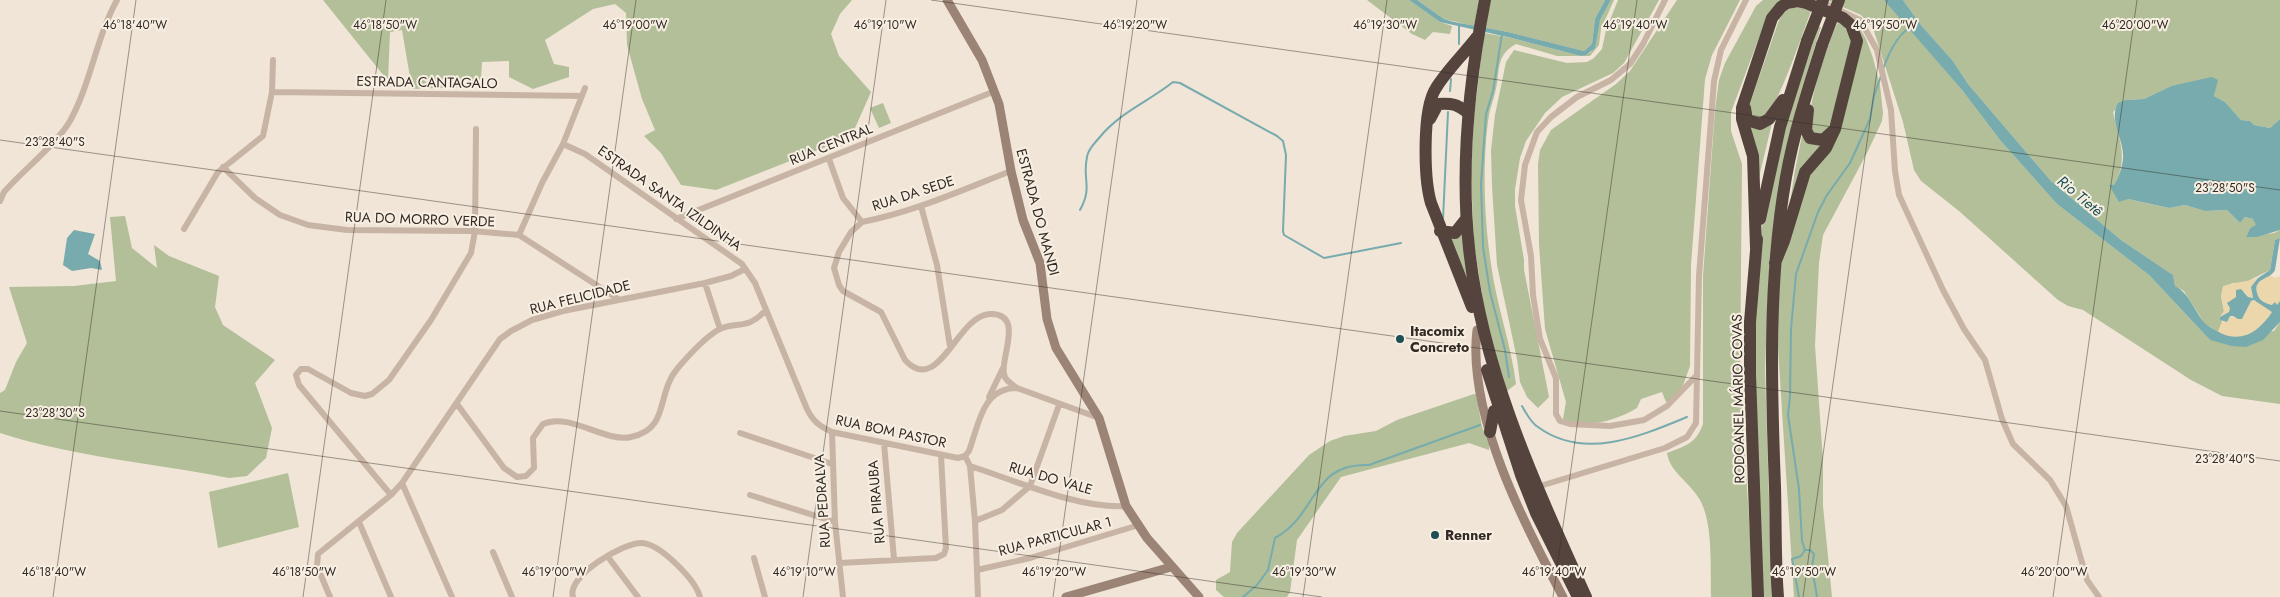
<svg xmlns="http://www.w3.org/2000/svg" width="2280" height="597" font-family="Jost,sans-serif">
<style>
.green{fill:#b2bf98}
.sand{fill:#ecd7ad}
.water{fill:#77abad}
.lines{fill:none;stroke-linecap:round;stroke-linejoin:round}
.stream{stroke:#77abad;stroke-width:2}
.street{stroke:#c8b4a4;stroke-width:6}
.secondary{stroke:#9b8375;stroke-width:9}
.highway{stroke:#54443d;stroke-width:12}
.highway-bridge{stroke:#54443d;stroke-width:12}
.ticks{fill:none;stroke:#332a25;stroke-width:1;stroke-opacity:0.45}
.poi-dot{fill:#1c5054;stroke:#f8efe3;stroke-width:2}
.labels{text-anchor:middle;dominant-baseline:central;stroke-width:4;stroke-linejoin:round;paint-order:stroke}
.street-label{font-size:14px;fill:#332a25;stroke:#f8efe3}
.poi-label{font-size:14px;font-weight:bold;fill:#332a25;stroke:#f8efe3;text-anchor:start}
.water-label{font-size:15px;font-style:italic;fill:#1c5054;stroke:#f8efe3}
.ticks-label{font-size:12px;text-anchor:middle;fill:#332a25;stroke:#f8efe3;stroke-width:4;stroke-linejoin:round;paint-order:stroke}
</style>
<rect width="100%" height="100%" fill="#f0e5d7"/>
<path class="green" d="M323,0H852L840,14L831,34L839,56L871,92L851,137L716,190L681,185L661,153L644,136L655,130L642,99L627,45L626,13L615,4L593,9L545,40L554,64L569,67V77L533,89L509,77V61L482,62L481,79L464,87L412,89L402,30L390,32L388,81Z
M1367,0H1409L1440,22L1452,26L1450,34L1433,32L1425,40L1412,34Z
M1417,0H1479L1474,26L1444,19Z
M1491,0H1605L1595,19L1592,44L1584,51L1508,32L1485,28Z
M1611,0H1614L1601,29L1599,45L1590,56H1557L1516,44C1494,56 1501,72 1495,93C1493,101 1490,108 1489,115C1482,159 1484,220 1491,264C1496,304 1511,343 1516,384L1507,391L1487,326L1474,244L1471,175L1474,117L1484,33L1512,38L1581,56L1591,52L1600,20Z
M1618,0H1659L1624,63L1613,73L1562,97L1545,113L1526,141L1520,158L1515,189V206L1524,260V270L1549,397L1538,408L1527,397L1520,382L1517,359L1497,265L1492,186L1491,150L1495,115L1506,62L1514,50L1567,63L1587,62L1594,58L1602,49L1606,30Z
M1677,0H1740L1712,55L1705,79L1691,265L1690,366L1681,391L1675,398L1666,402L1662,392L1641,399L1637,408C1615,421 1588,429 1563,419L1566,402L1545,329L1539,244L1538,164L1540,150L1551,130L1616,84L1630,71Z
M1763,0H1785L1770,12L1763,27L1731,112V131L1742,164L1740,378L1754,597H1711C1710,570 1714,519 1698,497C1688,481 1670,472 1667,453C1685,446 1696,444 1703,424V276L1715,110L1719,80L1725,63L1756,6Z
M1827,0H1884L1887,2L1962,90L2000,140L2057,204L2149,275L2210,340L2274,331L2280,322V404L2222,396L2191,380L2083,310L2068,306L2058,300L1959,211L1921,181L1914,170L1903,122L1873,28L1861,15Z
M1903,0H2280V119L2270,128L2254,125L2250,121L2241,120L2225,102L2214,96L2217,81L2171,86L2144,99L2126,100L2113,112C2119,138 2129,160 2114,185H2109L2128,199L2159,206L2169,208L2185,205L2205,211L2227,210L2240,223L2245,217L2253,219L2257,225L2250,228L2246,237L2274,233L2280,230V238L2275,240L2270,270L2244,283H2232L2221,296L2224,311L2220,317L2222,322L2218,332L2205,324L2184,291L2175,286L2173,275L2121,240L2051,181L1968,84L1953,61L1921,25Z
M1798,5L1813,6C1803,31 1780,104 1763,119L1754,118L1750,110V103L1779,20L1784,12Z
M1856,21L1866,39L1873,58L1880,85L1883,113L1882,121L1868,151L1823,235L1819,263L1815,345L1823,461V506L1832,597H1794L1775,302L1795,170L1803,131L1825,148Z
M1838,22L1842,23L1854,42L1827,134L1813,136C1812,130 1810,122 1810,116C1812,91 1827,45 1838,22Z
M1815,26L1821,27L1796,108L1769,270L1765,369L1772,597H1760L1753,386L1758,257L1767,192Z
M883,103L891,123L879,128L870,108Z
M1772,123L1756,190L1750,127L1759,129Z
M125,216L132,248L157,268L154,245L169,256L219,276L215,307L223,325L275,360L255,383L272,428L266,458L247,476L229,478C153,463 74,457 0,433V393L5,390L16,362L27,343L9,287L74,286L116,281L110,217Z
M1464,230L1472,289L1450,238Z
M1474,394H1476L1482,427L1489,443V450L1469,443L1341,477L1297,540L1290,592L1287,597H1224L1216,590V580L1230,572L1232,542L1237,533L1309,455L1330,441L1344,436L1376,431L1397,420Z
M288,473L299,527L218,548L209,492Z"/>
<path class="sand" d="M2270,275L2275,278L2280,276V301L2277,306L2265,303L2257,295V284Z
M2258,278L2251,287L2253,298L2248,297L2245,292C2234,296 2232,302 2229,312L2220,317L2224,311L2221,296L2223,286C2235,282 2246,282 2258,278Z
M2251,301H2257L2273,312C2260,330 2240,346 2218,332L2222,322H2227L2230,316L2242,319Z"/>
<path class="water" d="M1409,0H1417L1444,19L1454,22L1508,32L1584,51L1592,44L1595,19L1605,0H1611L1600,20L1595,48L1586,55L1581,56L1512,38L1440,22Z
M1884,0H1903L1921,25L1953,61L1968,84L2051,181L2121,240L2173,275L2175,286C2190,294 2193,309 2204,322C2207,326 2213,329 2217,331C2240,345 2259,332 2272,312L2254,300L2251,301L2242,319H2238L2233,316H2230L2227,322L2220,320V317L2229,312L2230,308L2227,303L2236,297V290L2241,289L2248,297L2253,298L2251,287L2258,278L2270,270L2275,240L2280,238L2275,270C2270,280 2253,278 2257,293C2259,301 2265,303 2272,305L2275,302L2277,305L2280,301V322L2263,340L2246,347L2232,346L2210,340L2149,275L2057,204L2000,140L1962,90Z
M2212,77L2218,80L2214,96L2225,102L2241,120L2250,121L2254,125L2270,128L2280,119V230L2257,237H2246L2250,228L2256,225L2253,219L2245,217L2240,223L2227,210L2205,211L2185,205L2169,208L2128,199L2119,202L2109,185H2114C2119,177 2124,163 2123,154C2122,136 2109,120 2118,103L2126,100L2144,99L2171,86Z
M74,230L95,234L88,254L100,261L102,270L91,268L72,271L63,265L67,238Z"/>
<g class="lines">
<path class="stream" d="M1459,26V44
M1502,34L1493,91L1486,114L1481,184L1483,247L1490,292L1505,350L1509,377
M1883,69C1889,53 1896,37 1910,27
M1450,91L1451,79
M1080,210C1093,187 1082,179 1087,157C1088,149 1094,144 1099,138C1120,112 1148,102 1173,82L1180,83L1277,136L1283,141L1286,155L1283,231L1284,235L1324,258L1401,243
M1443,219L1448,112
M1522,406C1526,413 1531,423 1538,427C1584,461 1641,436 1687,417
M1243,597L1257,585L1268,570L1275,538C1318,515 1311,462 1369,465L1480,425
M1799,597L1792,559L1801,556L1805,550
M1817,597L1812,567L1814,554L1810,550H1805L1802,541L1799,489L1788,415L1790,396L1791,329L1796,274L1818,212L1827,195L1850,163L1870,119L1874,96L1881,76"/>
<path class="street" d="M1665,0L1643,44L1630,64L1611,80L1577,97L1551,117L1537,132L1525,165L1521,200L1531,256L1533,295L1540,339L1556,378V414L1560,421L1570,424L1610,426L1644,420L1667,406L1696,376
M1820,1L1860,20L1877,50L1891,110L1895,171L1899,195L1943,290L1964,329L1985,360L2002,419L2013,444L2050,480L2066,506L2087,580L2099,597
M272,92L582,96
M563,144L585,154L742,264L755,283L807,409C813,421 819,426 832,432L958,458L965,456L969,451C979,424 982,388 1017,388L1099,418
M829,159L843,198L862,222
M223,167L255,198L280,215L308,225L347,230L472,231L519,235L618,299
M0,201L4,192C23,170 56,145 70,121C91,83 96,38 117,0
M921,206L937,265L950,346
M676,219L995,91
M862,222L851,232L839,252L834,268L839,285L843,291L881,312L905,360C939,397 957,315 990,314C1025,313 1000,358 1004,374C1005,381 1012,384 1017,388
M862,222C914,212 962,190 1011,171
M184,229L218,172L263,136L272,92L273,60
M519,235L542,183L563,144L585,88
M705,283L720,329
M989,397L1003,368
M457,404L504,468L517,477L526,476L534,468L533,438L543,424C570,412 605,443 631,437C670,429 656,394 677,369C688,356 703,339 718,330C735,320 746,332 766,310
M832,432L835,522L843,597
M740,433L832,464
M884,443L894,559
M965,456L970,466L975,521L978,597
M970,466C1017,481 1078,509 1126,506
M402,483L452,597
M1537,487L1665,448L1687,437L1696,423L1699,276L1714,81L1721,50L1746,0
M391,495L299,385L296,375L301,369H308L351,393L365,396L372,394L389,380L431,320L471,253L475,231L476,129
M750,495L835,522
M975,521L1002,510L1030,486L1059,405
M359,522L391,597
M493,552L512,597
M608,557L638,597
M754,558L765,597
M839,563L936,558L944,554L946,548L941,456
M977,570L1030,558L1139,525
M330,597L317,566L318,554L391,495L402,483L500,339L511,331L532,320L563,311L705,283L731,276L745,269
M573,597C566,576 624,542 642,543C660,544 695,579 700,597"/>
<path class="secondary" d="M947,0L982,60L999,104L1011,171L1023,220L1040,263L1047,319L1056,348L1099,418L1126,506L1147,538L1199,597
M1477,330C1467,414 1524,524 1563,597
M1066,597L1171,567"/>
<path class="highway" d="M1485,0C1469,81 1460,165 1469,248C1482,371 1536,486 1586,597
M1745,108L1747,120L1760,124L1769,119L1783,100
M1808,110L1806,130L1810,138L1823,140L1833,131
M1430,119L1438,104C1452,103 1457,104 1468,113
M1760,219L1780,127L1807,41
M1440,231L1455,233L1466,219
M1757,239L1750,322V375L1758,597
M1756,248L1753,156L1742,119V108L1772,18L1781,7L1787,3L1797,1L1806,3L1843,18L1851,25L1857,41L1835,129L1826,148L1805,172L1784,241L1775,263
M1472,307L1431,203C1424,179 1422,109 1436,88C1447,70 1464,54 1477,37
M1487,370L1521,475L1536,513L1578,597
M1490,432L1494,411L1505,412
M1778,597C1775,560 1776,524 1775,487C1771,383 1768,280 1786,177C1794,132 1808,89 1822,45"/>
<path class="highway-bridge" d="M1807,41L1823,0
M1822,45L1839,0"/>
</g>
<path class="ticks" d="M931,0L2280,190M0,140L2280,461M0,411L1322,597M53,597L136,0M303,597L386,0M553,597L636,0M803,597L886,0M1053,597L1137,0M1303,597L1387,0M1553,597L1637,0M1803,597L1887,0M2053,597L2137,0"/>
<g class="poi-dot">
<circle cx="1400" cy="339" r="5"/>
<circle cx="1435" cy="535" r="5"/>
</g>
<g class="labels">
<g class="street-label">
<text transform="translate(427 82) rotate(1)">ESTRADA CANTAGALO</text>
<text transform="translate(831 144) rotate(-22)">RUA CENTRAL</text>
<text transform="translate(913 193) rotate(-18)">RUA DA SEDE</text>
<text transform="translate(670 198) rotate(35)">ESTRADA SANTA IZILDINHA</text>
<text transform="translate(1038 212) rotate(75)">ESTRADA DO MANDI</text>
<text transform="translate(420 219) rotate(2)">RUA DO MORRO VERDE</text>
<text transform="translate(580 297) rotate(-14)">RUA FELICIDADE</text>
<text transform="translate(1738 399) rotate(-91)">RODOANEL MÁRIO COVAS</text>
<text transform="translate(891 431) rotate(12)">RUA BOM PASTOR</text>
<text transform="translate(1051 478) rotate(16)">RUA DO VALE</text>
<text transform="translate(822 501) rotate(-94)">RUA PEDRALVA</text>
<text transform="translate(876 502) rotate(-95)">RUA PIRAUBA</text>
<text transform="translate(1055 536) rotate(-15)">RUA PARTICULAR 1</text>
</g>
<g class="poi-label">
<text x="1410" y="331">Itacomix<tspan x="1410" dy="16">Concreto</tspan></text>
<text x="1445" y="535">Renner</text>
</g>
<g class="water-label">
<text transform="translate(2080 196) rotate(40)">Rio Tietê</text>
</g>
</g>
<g class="ticks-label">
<text x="135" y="29">46°18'40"W</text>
<text x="385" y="29">46°18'50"W</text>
<text x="635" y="29">46°19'00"W</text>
<text x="885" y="29">46°19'10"W</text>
<text x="1135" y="29">46°19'20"W</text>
<text x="1385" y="29">46°19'30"W</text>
<text x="1635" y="29">46°19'40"W</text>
<text x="1885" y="29">46°19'50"W</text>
<text x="2135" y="29">46°20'00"W</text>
<text x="55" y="146">23°28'40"S</text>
<text x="2225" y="192">23°28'50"S</text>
<text x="55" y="417">23°28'30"S</text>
<text x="2225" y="463">23°28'40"S</text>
<text x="54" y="576">46°18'40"W</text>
<text x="304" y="576">46°18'50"W</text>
<text x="554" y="576">46°19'00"W</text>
<text x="804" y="576">46°19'10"W</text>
<text x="1054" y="576">46°19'20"W</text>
<text x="1304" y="576">46°19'30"W</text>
<text x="1554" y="576">46°19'40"W</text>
<text x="1804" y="576">46°19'50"W</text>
<text x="2054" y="576">46°20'00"W</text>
</g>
</svg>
